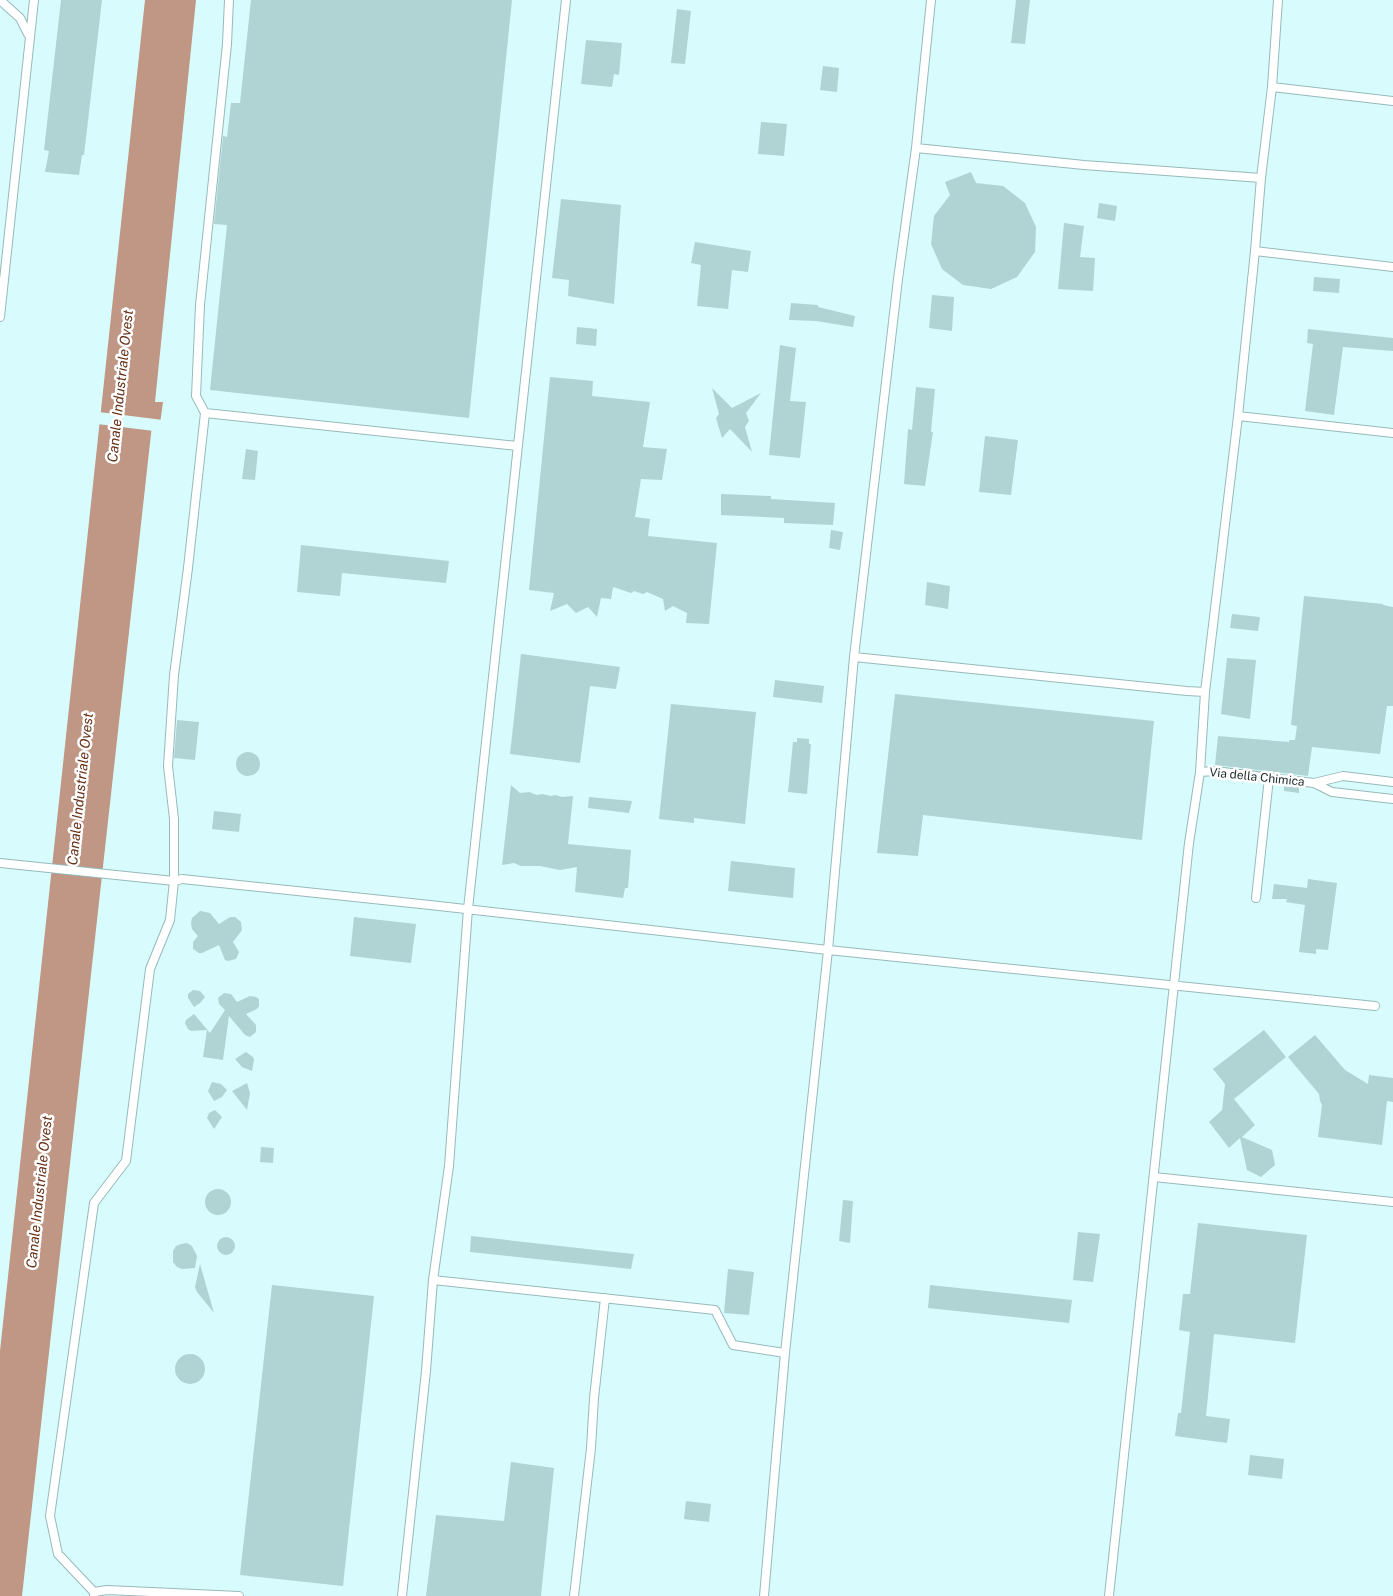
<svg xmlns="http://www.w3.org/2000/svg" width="1393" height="1596" font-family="'Public Sans',sans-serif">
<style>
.water{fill:#c09684}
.pier{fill:#d8fcfd}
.building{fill:#b0d4d4}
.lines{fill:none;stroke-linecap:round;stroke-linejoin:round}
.lane-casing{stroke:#97b9ba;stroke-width:10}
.lane{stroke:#fff;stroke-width:8}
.labels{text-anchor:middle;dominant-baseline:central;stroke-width:5;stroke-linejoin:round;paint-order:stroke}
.street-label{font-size:12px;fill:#223030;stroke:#fff}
.water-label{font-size:14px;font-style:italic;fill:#673118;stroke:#fff}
</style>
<rect width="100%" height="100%" fill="#d8fcfd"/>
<path class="water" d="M145,0H196L155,402H163L160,424L152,425L22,1596H0V1351Z"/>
<path class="pier" d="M99,412L163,420V425L161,427H154V431L97,424Z"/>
<path class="building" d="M61,0H102L84,155H82L79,175L45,172L49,151L44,150Z
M251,0H512L469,418L210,390L227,225L214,224L223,136L227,137L231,103H240Z
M1016,0H1030L1025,44L1011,43Z
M677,9L691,11L685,64L671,63Z
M586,40L622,43L619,75L614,74L612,87L581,84Z
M823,66L839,68L837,92L820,90Z
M761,122L787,124L784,156L758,154Z
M971,172L976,183L1003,186L1025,203L1036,227L1035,252L1017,277L991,289L963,285L942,269L931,244L934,216L950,195L945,182Z
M561,199L621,205L614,304L568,296L569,280L552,278Z
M1099,203L1117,206L1115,221L1097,218Z
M1064,223L1084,226L1080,257L1095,258L1093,291L1058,289Z
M695,242L751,251L748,272L732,270L728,309L697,306L701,265L691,263Z
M1314,277L1340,279L1339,293L1313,291Z
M932,295L954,297L952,331L929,328Z
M791,303L818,305V307L855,316L853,327L816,321L789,320Z
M577,327L597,329L596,346L576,344Z
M1308,329L1393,338V351L1343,347L1334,415L1305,411L1313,344L1307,343Z
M780,345L796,348L790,401L806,402L800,458L769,455Z
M550,377L593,381L592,396L650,402L643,447L667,449L662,480L641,479L635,517L650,519L648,536L717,543L709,624L686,623L687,613L673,606L665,611L663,599L647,592L643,594L634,591L631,593L613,587L611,599L601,598L597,617L588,607L576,613L567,604L550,611L554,593L529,590Z
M916,387L935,389L931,432H933L925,486L904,484L908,429L912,430Z
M712,388L732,408L761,393L746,413L749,421L745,427L752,452L730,429L722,438L716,418L719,414Z
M985,436L1018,440L1011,495L979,492Z
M246,449L258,451L255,480L242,479Z
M721,494L771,496V499L835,503L833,525L784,523V518L721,515Z
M831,530L843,532L840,550L829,548Z
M301,545L449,561L446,583L342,573L340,596L297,592Z
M927,582L950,586L948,609L925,605Z
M1304,596L1383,604V605L1393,607V706H1387L1380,754L1312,747L1308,776L1215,765L1218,736L1289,742V740H1295L1297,726L1291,725Z
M1232,614L1260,617L1258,631L1230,628Z
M521,654L620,667L616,689L590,686L580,763L510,754Z
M1227,658L1256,660L1250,719L1221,714Z
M775,680L824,686L822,703L773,697Z
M895,694L1154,721L1142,840L923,815L918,856L877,853Z
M671,704L756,712L745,824L694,818V823L659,819Z
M177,720L199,722L195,760L174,758Z
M797,738L809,739V744H811L807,794L788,792L793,742H797Z
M236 764a12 12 0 1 1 24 0a12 12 0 1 1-24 0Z
M511,785L520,793L529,792L537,795L542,794L551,796L555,795L562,797L573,796L568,844L631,850L628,888H625L623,898L575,892L577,867L560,870L540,866H521L514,863L502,865Z
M1284,785L1299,787V793L1284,791Z
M589,797L632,801L629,813L588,808Z
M214,811L241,814L239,832L212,829Z
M731,861L795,868L793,898L728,891Z
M1308,879L1337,883L1328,950L1316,949V954L1299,952L1305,905L1286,902L1287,899H1272L1274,884L1307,888Z
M200,911L210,913L219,924L230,917H235L241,922L242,930L233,942L239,952L236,959L228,961L225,960L219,945L202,953H199L193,949V942L198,936L192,929L191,923L192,918Z
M354,917L416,924L411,963L350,956Z
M193,990L200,991L205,997L200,1003L194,1007L188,998V994Z
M224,993L231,994L237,1002L250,996L256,997L259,999V1006L257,1009L246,1014L256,1025V1032L250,1037L245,1035L229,1016L223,1060L203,1057L207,1030L191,1031L188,1029L185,1023L186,1020L194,1014L210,1033L225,1010L219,1004L218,998Z
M1264,1030L1286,1057L1234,1099L1255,1125L1242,1137L1272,1150L1275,1165L1261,1177L1247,1170L1240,1138L1229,1148L1209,1122L1222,1110L1225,1084L1213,1069Z
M1315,1035L1345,1070L1368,1084L1369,1075L1393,1078V1102L1387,1101L1382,1145L1318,1137L1322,1105L1320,1101L1319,1094L1288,1057Z
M246,1052L253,1057L254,1060L252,1071L242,1067L235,1059Z
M212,1082L221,1084L227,1090L222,1097L214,1101L208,1091Z
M247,1083L250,1093L247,1110L232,1091Z
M215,1110L222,1117L214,1129L207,1118L209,1113Z
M261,1147L274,1148L273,1163L260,1162Z
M205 1202a13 13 0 1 1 26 0a13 13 0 1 1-26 0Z
M843,1200L853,1201L850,1243L839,1241Z
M1198,1223L1307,1235L1295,1343L1214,1334L1206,1416L1230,1419L1227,1443L1175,1436L1178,1413H1181L1190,1332L1179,1330L1183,1294H1190Z
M1078,1232L1100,1234L1093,1282L1073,1280Z
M471,1236L614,1252L634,1254L631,1269L470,1252Z
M217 1246a9 9 0 1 1 18 0a9 9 0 1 1-18 0Z
M187,1243L192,1246L197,1256L195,1268L182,1269L177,1267L173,1262V1251L176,1246L181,1244Z
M200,1264L214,1313L197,1292L195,1287Z
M728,1269L754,1272L749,1315L724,1313Z
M272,1285L374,1296L343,1586L240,1575Z
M930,1285L1072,1300L1069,1323L928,1308Z
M175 1369a15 15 0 1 1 30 0a15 15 0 1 1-30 0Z
M1250,1455L1284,1459L1282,1479L1248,1475Z
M511,1462L554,1468L541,1596H426L436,1515L504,1521Z
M686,1501L711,1504L709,1522L684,1519Z"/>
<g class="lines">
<g class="lane-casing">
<path id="lane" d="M0,0L20,18L28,34
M229,0L227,44L200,305L196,396L205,413L518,446
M1272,87L1393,101
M916,148L1084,165L1261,178
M1255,251L1393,267
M0,317L34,0
M1238,416L1393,433
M854,657L1187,691L1205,692
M1200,772L1215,771L1314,783L1332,792L1393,799
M1314,783L1343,776L1393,782
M0,863L174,881L182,879L430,905L828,950L1375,1006
M1256,898L1269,778
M1154,1177L1393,1202
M433,1280L715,1310L733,1345L785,1353
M94,1592L107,1590L239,1596
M94,1596V1592L58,1554L50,1516L94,1203L126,1161L150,969L170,920L174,881V819L168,766L174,675L188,568L205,413
M402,1596L426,1371L433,1280L449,1166L468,909L566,0
M574,1596L591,1448L594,1398L605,1298
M764,1596L785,1353L828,950L854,657L898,279L916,148L931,0
M1109,1596L1189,843L1200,772L1205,692L1238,416L1255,251L1261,178L1272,87L1278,0"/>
</g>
<use href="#lane" class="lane"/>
</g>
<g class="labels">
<g class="street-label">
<text transform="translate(1257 777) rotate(6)">Via della Chimica</text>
</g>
<g class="water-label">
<text transform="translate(120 386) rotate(-84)">Canale Industriale Ovest</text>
<text transform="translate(80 789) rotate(-84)">Canale Industriale Ovest</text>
<text transform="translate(39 1192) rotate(-84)">Canale Industriale Ovest</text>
</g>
</g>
</svg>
